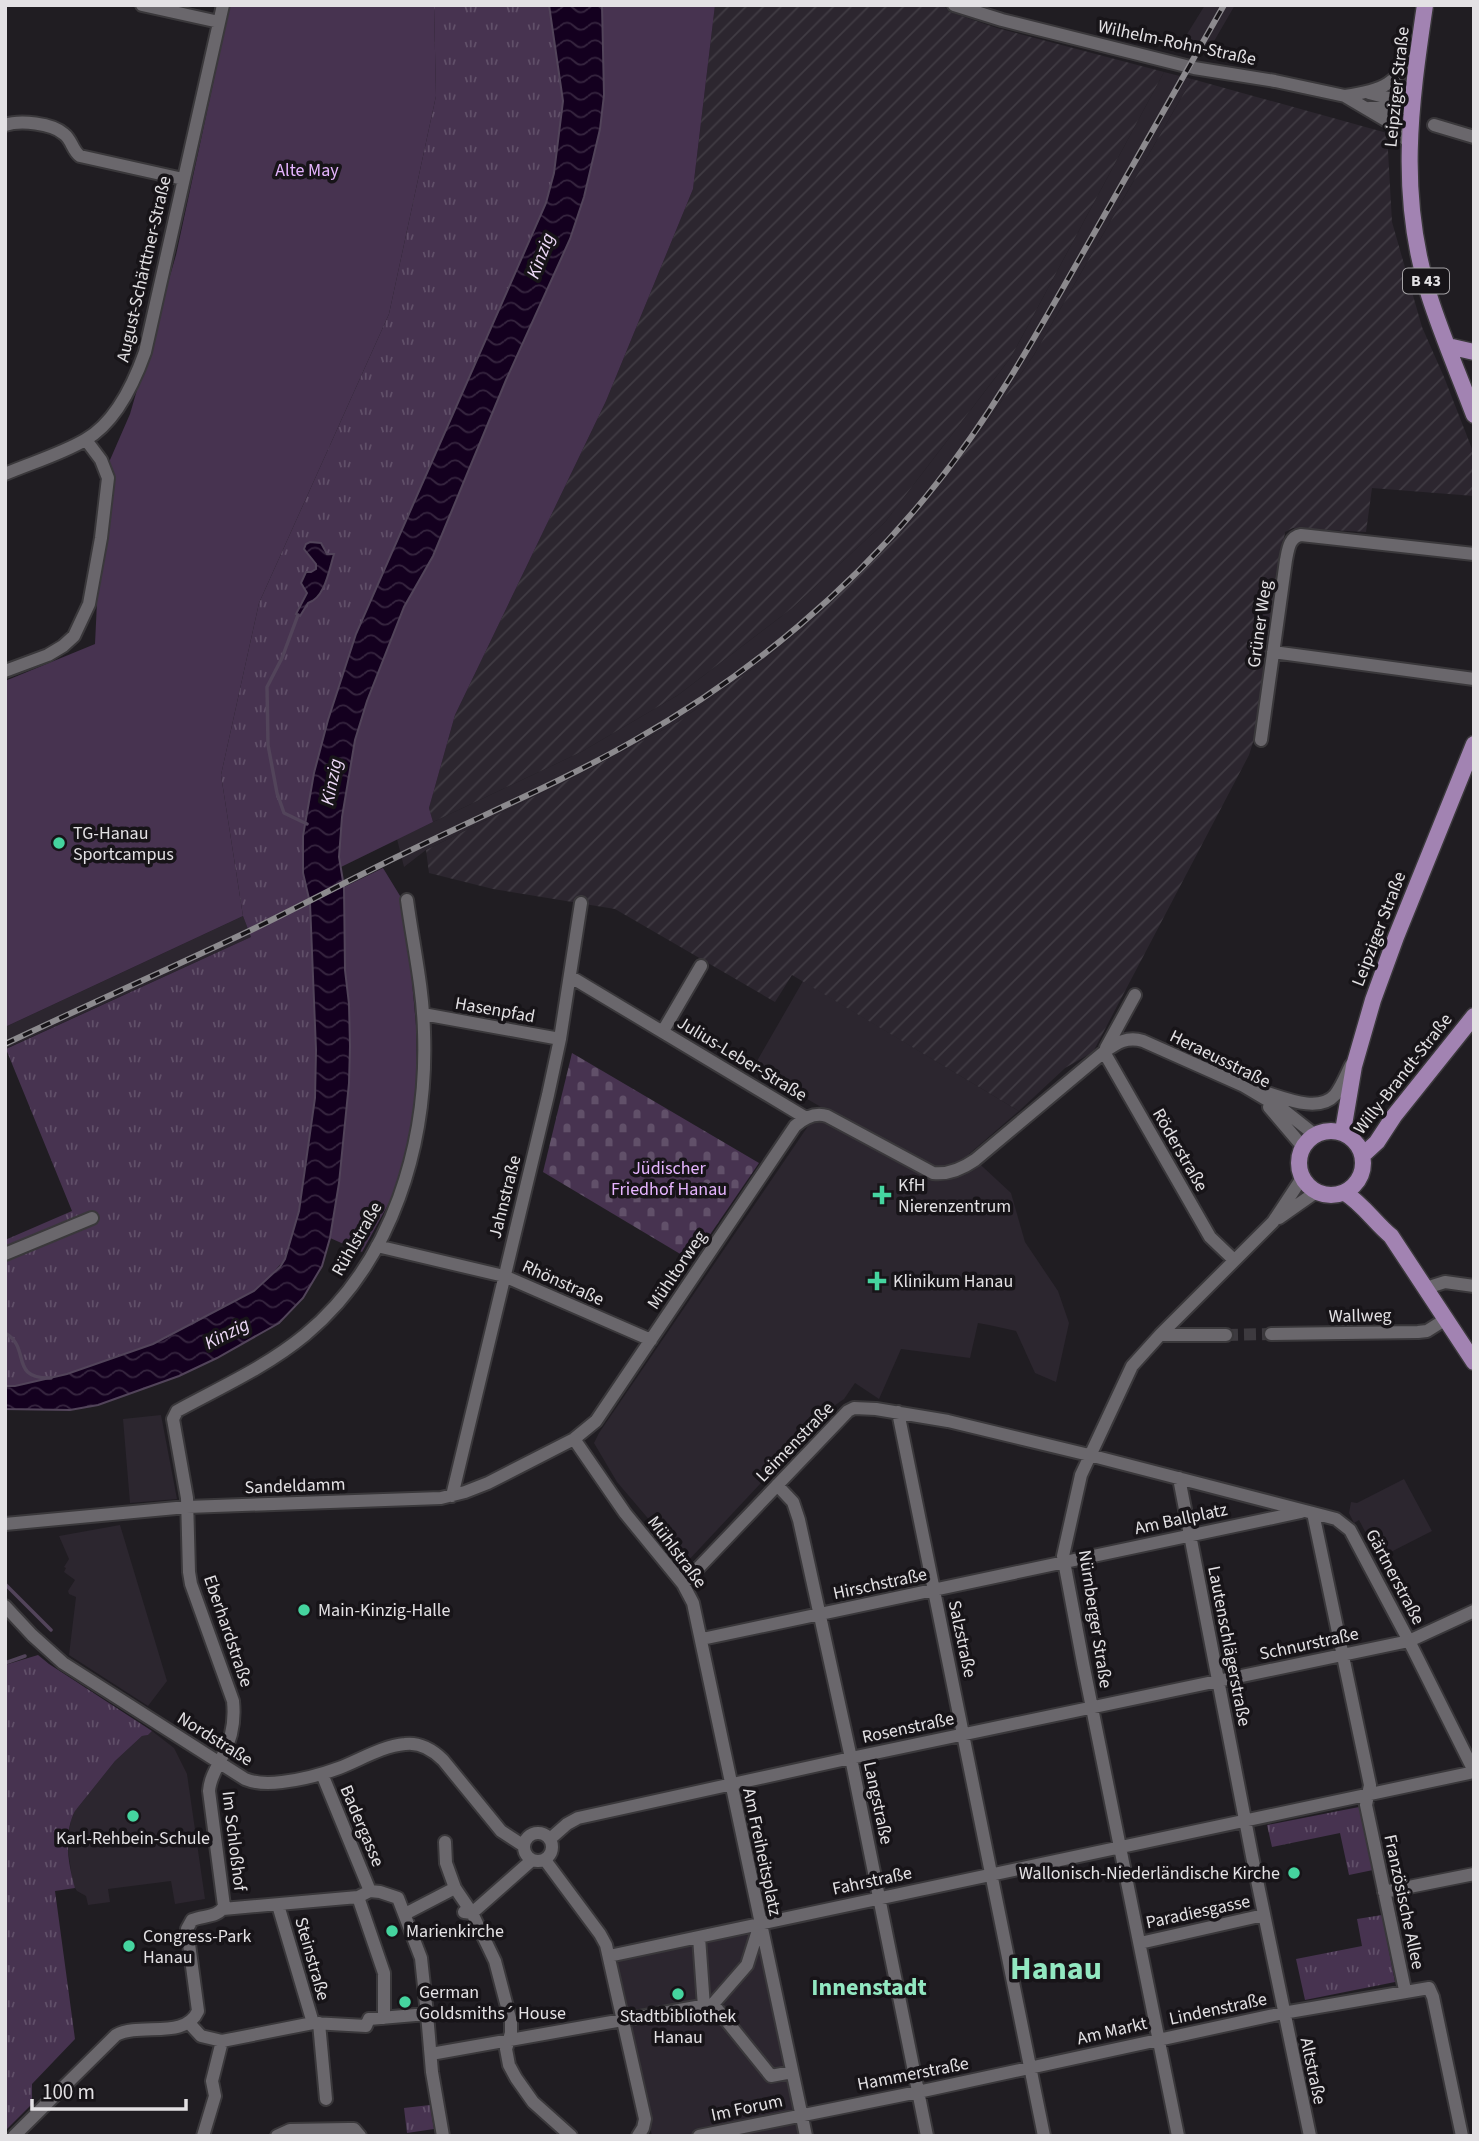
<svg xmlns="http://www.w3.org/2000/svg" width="1479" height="2141" font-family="'Source Sans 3',sans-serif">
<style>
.built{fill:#2c262f}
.industrial{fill:url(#industrial-furrows)}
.green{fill:#473350}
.cemetery{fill:url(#cemetery-stones)}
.park{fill:url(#park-tufts)}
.water{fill:url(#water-waves);stroke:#52445a;stroke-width:2}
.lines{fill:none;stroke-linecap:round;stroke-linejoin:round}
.stream{stroke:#52445a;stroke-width:3.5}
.minor-tunnel{stroke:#3d3a3f;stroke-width:12;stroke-dasharray:12 6;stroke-linecap:butt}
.minor-casing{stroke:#3a383b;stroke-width:16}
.major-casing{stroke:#3a383b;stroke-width:19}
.minor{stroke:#6a676c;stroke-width:12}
.major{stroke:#a283b2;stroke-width:16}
.rail-casing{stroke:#8c8a8e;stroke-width:6}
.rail{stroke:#171418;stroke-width:3.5;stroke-dasharray:10;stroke-linecap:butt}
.poi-dot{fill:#45d49f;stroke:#171418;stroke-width:2.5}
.labels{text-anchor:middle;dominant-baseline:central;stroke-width:7;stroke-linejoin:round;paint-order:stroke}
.shield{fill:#171418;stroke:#a6a4a7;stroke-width:2}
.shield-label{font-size:16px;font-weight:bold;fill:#e3e1e4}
.street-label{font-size:18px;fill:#e3e1e4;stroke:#171418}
.park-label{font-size:18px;fill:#e6b5ff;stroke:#171418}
.poi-label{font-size:18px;fill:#e3e1e4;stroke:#171418;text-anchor:start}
.water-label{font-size:19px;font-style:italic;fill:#edd9f7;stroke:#171418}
.district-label{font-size:24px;font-weight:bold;fill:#92e8c1;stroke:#171418}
.town-label{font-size:32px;font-weight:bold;fill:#92e8c1;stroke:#171418}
</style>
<defs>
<pattern id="industrial-furrows" width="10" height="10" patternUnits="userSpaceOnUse" patternTransform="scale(1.75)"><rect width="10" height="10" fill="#2c262f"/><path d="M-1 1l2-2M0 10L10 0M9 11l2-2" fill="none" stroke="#403b43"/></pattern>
<pattern id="cemetery-stones" width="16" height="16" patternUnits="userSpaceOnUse" patternTransform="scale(1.75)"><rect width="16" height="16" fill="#473350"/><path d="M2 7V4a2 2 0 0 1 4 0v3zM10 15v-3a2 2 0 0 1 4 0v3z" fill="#615069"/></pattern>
<pattern id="park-tufts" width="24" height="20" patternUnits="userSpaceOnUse" patternTransform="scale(1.75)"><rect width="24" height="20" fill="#473350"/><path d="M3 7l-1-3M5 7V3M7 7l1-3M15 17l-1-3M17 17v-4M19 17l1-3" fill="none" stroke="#615069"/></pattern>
<pattern id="water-waves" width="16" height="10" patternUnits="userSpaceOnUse" patternTransform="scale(1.75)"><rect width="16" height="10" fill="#14001f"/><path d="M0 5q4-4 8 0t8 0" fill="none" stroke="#36253f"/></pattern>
</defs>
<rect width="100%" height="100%" fill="#201d22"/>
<path class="built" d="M1205,5H1235L1209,50L1184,39Z
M1164,72L1192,79L1034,355L978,435L902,532L825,608L758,665L678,722L570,779L426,850L404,867L397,839L581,752L678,695L791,609L885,522L1011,357Z
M243,916L251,937L5,1049V1027Z
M803,981L1019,1111L969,1154L1011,1193L1025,1242L1058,1291L1069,1323L1056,1382L1035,1373L1016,1331L989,1325L978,1323L970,1358L901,1349L879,1399L855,1383L844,1399L834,1406L831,1404L821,1419L686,1563L617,1482L594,1443L599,1433L821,1107L753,1068Z
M161,1415L177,1499L130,1503L123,1419Z
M1404,1479L1432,1531L1379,1558L1359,1520L1354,1523L1349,1513L1351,1502L1357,1503Z
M120,1525L167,1681L148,1706L69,1655L76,1597L69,1594L68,1591L75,1580L64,1572L66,1568L64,1567L69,1559L59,1536Z
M152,1731L174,1748L187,1774L205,1899L175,1904L171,1881L108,1889L110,1902L88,1905L86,1896L77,1891L73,1885L67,1843L71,1820L75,1811L115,1761L142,1736L148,1735Z
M756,1929L802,2136H652L613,1961Z"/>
<path class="industrial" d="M715,5H943L950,12L997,28L1164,72L1011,357L885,522L791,609L678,695L581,752L433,822L429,808L455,715L606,401L693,189Z
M1192,79L1387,133L1392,222L1422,327L1444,377L1474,454V496L1372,488L1366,532L1293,528L1285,532L1255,736L1249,755L1093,1052L1065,1068L1019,1111L792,975L775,1002L615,909L493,889L429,873L426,850L570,779L678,722L758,665L825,608L902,532L978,435L1034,355Z"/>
<path class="green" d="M230,5H434L436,96L389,314L259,603L221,775L243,916L5,1027V681L95,644L103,476L130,414L176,255Z
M602,5H715L693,189L606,401L455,715L429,808L433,822L341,867L339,857L342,817L355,740L367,701L404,607L433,556L506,380L570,239L584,197L600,129L604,95Z
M383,868L405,904L416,1025L417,1087L410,1146L399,1185L362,1252L330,1238L339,1183L350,1046L345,970L344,887Z"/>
<path class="cemetery" d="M572,1053L759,1163L692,1261L543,1172Z"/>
<path class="park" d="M434,5H549L563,101L554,173L546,203L356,634L328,720L314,773L303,836V873L310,903L316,1050L315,1098L299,1211L285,1259L265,1282L254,1291L153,1344L67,1374L15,1386H5V1240L72,1211L6,1049L251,937L243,916L221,775L259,603L389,314L436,96Z
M38,1655L49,1664L152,1731L148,1735L142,1736L115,1761L75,1811C63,1834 68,1864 75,1888L55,1891L75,2039L32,2084V2104L5,2131V1665Z
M1359,1807L1373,1870L1349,1875L1340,1833L1272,1847L1267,1825Z
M1382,1915L1395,1982L1305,2000L1296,1959L1362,1946L1357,1919Z
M430,2105L434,2129L407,2133L404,2108Z"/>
<path class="water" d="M549,5H602L604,95L600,129L584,197L570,239L506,380L433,556L404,607L367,701L355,740L342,817L339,857L344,887L345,970L349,1004L350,1046L349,1083L339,1183L330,1238L322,1266L303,1298L279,1323L217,1358L179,1376L98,1405L70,1410L5,1409V1386H15L67,1374L153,1344L254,1291L280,1267L285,1259L299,1211L315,1098L316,1050L310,903L303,873V836L314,773L328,720L356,634L546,203L554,173L563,101Z
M310,542L321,543L327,554H334C329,570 325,598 308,603L300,616L296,614L307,593L301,583L306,572H311L316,569V564L304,549L306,544Z"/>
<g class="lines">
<path class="stream" d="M298,615L282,658L267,687L268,745L277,793L284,813L307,824
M5,1333C32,1348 8,1379 51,1378
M5,1584L51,1630
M5,1663L25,1656"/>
<path class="minor-tunnel" d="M1226,1335L1271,1334"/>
<g class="minor-casing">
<path id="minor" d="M142,5L219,22
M954,5L1002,20L1194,68L1275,81L1345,96L1389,122L1409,143
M1369,93L1392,99L1407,107
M1345,96C1386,90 1393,84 1418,52
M1369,108H1410
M5,125C20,120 52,123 64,134C72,140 72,150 80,156L183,179
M1434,125L1474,137
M5,474C31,463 61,454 85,440C115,423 134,383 145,352L223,5
M1273,652L1474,679
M5,671L48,655L63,646L74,636L89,604L101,538L108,478L101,460L86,440
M1261,740L1286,560C1288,550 1289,537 1301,535L1474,554
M571,977L806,1118
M423,1014L560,1039
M663,1031L701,966
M1106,1048L1135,995
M1104,1052L1210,1237L1234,1260
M1261,1091C1282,1097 1318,1114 1335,1095C1342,1086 1346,1075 1351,1065
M1269,1107L1303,1147
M1279,1218L1316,1192
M377,1246L504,1276L651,1340
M5,1254L92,1218
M1426,1288L1445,1282L1474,1286
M1271,1334L1418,1332L1427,1331L1446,1319
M1160,1335H1226
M898,1412L1044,2136
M574,1439L625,1513L683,1584L693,1603L806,2136
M1179,1478L1252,1856L1310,2136
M777,1485L793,1502L799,1520L851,1758L927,2136
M452,1496L548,1095L560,1039L581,903
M1313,1513L1370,1785L1366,1805L1405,1990
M5,1524L187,1507L441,1498L465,1492L488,1483L574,1439L596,1421L795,1126C804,1118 815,1112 827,1116L933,1173C949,1175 962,1169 975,1160L1104,1052C1117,1043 1127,1036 1143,1041L1244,1086L1281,1108L1315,1135
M683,1584L848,1411L854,1408L876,1409L948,1421L1089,1455L1313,1513L1336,1519L1350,1530L1409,1641L1474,1771
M5,1606L32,1635L63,1663L245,1779C257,1784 268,1784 282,1782C301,1780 320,1775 339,1768C360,1760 382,1746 405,1744C419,1742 433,1750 443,1760L501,1831L524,1846
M702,1639L1301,1512
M322,1774L370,1891
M524 1847a14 14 0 1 1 28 0a14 14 0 1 1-28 0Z
M550,1839L567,1824L578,1818L851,1758L1409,1641L1474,1611
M445,1842L446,1863L455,1888L472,1913L495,1961L511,2022V2033L506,2049L509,2065L516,2078L533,2102L571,2136
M545,1860L600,1934L606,1945L645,2119L643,2128L638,2136
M370,1891L380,1892L398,1898L421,1958L427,2014
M1384,1892L1474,1874
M358,1897L384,1973V2018
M278,1905L313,2023
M223,1909L358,1897L370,1891
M464,1912L472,1913L532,1860
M405,1914L455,1888
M699,1937L704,2007
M1140,1943L1264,1915
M609,1956L1474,1772
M713,2004L771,2076L792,2072
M189,2023L201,2036L222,2041L313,2023L366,2026L369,2019L427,2014L432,2072L443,2136
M319,2023L326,2099
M431,2054L713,2004L747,1965L760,1924
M14,2136L116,2035C141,2022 185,2040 198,2011L187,1929L192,1920C204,1915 218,1918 224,1906L209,1791C210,1777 217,1768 223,1755C232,1738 235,1720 233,1701L191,1584L189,1572L187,1498L173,1419L177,1411C221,1387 266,1367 305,1335C393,1262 428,1143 424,1032C423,988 413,944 407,900
M203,2136L215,2096L212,2081L222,2041
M277,2136L290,2130L349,2129H354L360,2136
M699,2136L918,2092L1283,2013L1429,1988L1433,1997L1462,2136
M1178,2136L1083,1663L1063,1556L1081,1475L1132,1366L1160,1335L1273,1222L1302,1178"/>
</g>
<g class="major-casing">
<path id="major" d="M1425,5C1410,106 1398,195 1429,295C1442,336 1459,375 1474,415
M1448,346L1474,352
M1299 1163a32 32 0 1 1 64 0a32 32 0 1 1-64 0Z
M1345,1134L1344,1125L1354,1066L1373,1000L1396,937L1474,744
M1363,1155L1377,1142L1394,1116L1474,1016
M1345,1193C1363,1204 1375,1223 1391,1236L1474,1362"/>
</g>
<use href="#minor" class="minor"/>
<use href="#major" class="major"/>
<g class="rail-casing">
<path id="rail" d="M5,1044C85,1006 167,970 247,932C299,907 351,879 403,854C480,816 560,783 635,740C750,675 855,587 937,483C993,413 1036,335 1080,258C1128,174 1176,90 1224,5"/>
</g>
<use href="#rail" class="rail"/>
</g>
<g class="poi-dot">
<circle cx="59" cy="843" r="7"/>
<path d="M878.5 1184.5h7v7h7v7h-7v7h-7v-7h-7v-7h7z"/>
<path d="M873.5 1270.5h7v7h7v7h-7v7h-7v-7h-7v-7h7z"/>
<circle cx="304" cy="1610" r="7"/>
<circle cx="133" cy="1816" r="7"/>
<circle cx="1294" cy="1873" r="7"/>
<circle cx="392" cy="1931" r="7"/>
<circle cx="129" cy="1946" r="7"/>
<circle cx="678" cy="1994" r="7"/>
<circle cx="405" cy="2002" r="7"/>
</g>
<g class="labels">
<rect class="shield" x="1403" y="268.5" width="46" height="25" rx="5"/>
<g class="shield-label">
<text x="1426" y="281">B 43</text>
</g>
<g class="street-label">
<text transform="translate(1177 43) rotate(12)">Wilhelm-Rohn-Straße</text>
<text transform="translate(1397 87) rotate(-84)">Leipziger Straße</text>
<text transform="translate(144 269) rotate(-77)">August-Schärttner-Straße</text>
<text transform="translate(1260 624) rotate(-82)">Grüner Weg</text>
<text transform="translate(1379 929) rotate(-69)">Leipziger Straße</text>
<text transform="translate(495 1010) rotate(10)">Hasenpfad</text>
<text transform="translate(742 1059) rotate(31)">Julius-Leber-Straße</text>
<text transform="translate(1220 1059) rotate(26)">Heraeusstraße</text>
<text transform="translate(1403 1074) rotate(-52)">Willy-Brandt-Straße</text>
<text transform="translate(1180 1150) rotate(60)">Röderstraße</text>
<text transform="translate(505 1197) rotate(-76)">Jahnstraße</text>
<text transform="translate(357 1239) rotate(-60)">Rühlstraße</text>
<text transform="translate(677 1270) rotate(-56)">Mühltorweg</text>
<text transform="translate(563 1283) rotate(24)">Rhönstraße</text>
<text transform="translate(1360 1316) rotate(-1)">Wallweg</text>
<text transform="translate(795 1442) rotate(-46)">Leimenstraße</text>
<text transform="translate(295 1486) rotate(-2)">Sandeldamm</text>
<text transform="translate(1181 1519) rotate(-12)">Am Ballplatz</text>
<text transform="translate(677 1552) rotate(53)">Mühlstraße</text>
<text transform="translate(1395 1577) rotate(62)">Gärtnerstraße</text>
<text transform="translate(880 1584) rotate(-12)">Hirschstraße</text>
<text transform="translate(1095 1619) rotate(81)">Nürnberger Straße</text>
<text transform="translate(228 1631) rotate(71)">Eberhardstraße</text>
<text transform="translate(962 1639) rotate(78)">Salzstraße</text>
<text transform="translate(1309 1644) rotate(-12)">Schnurstraße</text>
<text transform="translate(1229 1646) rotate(79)">Lautenschlägerstraße</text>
<text transform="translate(908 1728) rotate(-12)">Rosenstraße</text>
<text transform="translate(215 1739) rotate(32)">Nordstraße</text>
<text transform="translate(878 1803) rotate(78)">Langstraße</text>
<text transform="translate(362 1826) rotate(67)">Badergasse</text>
<text transform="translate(234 1841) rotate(83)">Im Schloßhof</text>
<text transform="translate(762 1852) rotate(78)">Am Freiheitsplatz</text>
<text transform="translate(872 1881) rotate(-12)">Fahrstraße</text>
<text transform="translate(1404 1902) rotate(78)">Französische Allee</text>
<text transform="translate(1198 1912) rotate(-12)">Paradiesgasse</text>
<text transform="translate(312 1959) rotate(74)">Steinstraße</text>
<text transform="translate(1218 2009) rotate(-12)">Lindenstraße</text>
<text transform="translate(1112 2031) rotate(-13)">Am Markt</text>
<text transform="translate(1313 2071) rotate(78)">Altstraße</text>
<text transform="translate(913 2074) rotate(-11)">Hammerstraße</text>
<text transform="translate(747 2108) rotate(-12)">Im Forum</text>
</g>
<g class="park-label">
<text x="307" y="170">Alte May</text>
<text x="669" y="1168">Jüdischer<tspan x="669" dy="21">Friedhof Hanau</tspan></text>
</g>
<g class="poi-label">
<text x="73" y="833">TG-Hanau<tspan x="73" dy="21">Sportcampus</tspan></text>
<text x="898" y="1185">KfH<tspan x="898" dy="21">Nierenzentrum</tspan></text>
<text x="893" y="1281">Klinikum Hanau</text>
<text x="318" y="1610">Main-Kinzig-Halle</text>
<text x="133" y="1838" text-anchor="middle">Karl-Rehbein-Schule</text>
<text x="1280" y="1873" text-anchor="end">Wallonisch-Niederländische Kirche</text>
<text x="406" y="1931">Marienkirche</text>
<text x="143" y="1936">Congress-Park<tspan x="143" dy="21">Hanau</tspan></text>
<text x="419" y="1992">German<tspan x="419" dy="21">Goldsmiths´ House</tspan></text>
<text x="678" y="2016" text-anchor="middle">Stadtbibliothek<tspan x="678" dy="21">Hanau</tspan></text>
</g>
<g class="water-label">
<text transform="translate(541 256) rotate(-69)">Kinzig</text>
<text transform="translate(332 782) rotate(-79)">Kinzig</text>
<text transform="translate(227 1334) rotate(-27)">Kinzig</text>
</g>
<g class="district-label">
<text x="869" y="1987">Innenstadt</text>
</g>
<g class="town-label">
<text x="1056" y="1969">Hanau</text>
</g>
</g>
<rect width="1479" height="2141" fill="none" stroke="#e3e1e4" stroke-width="14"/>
<path d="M32 2099v10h154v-10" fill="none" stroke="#e3e1e4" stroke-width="3.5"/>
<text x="42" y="2099" font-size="21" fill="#e3e1e4" stroke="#171418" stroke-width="5" paint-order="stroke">100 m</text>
</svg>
